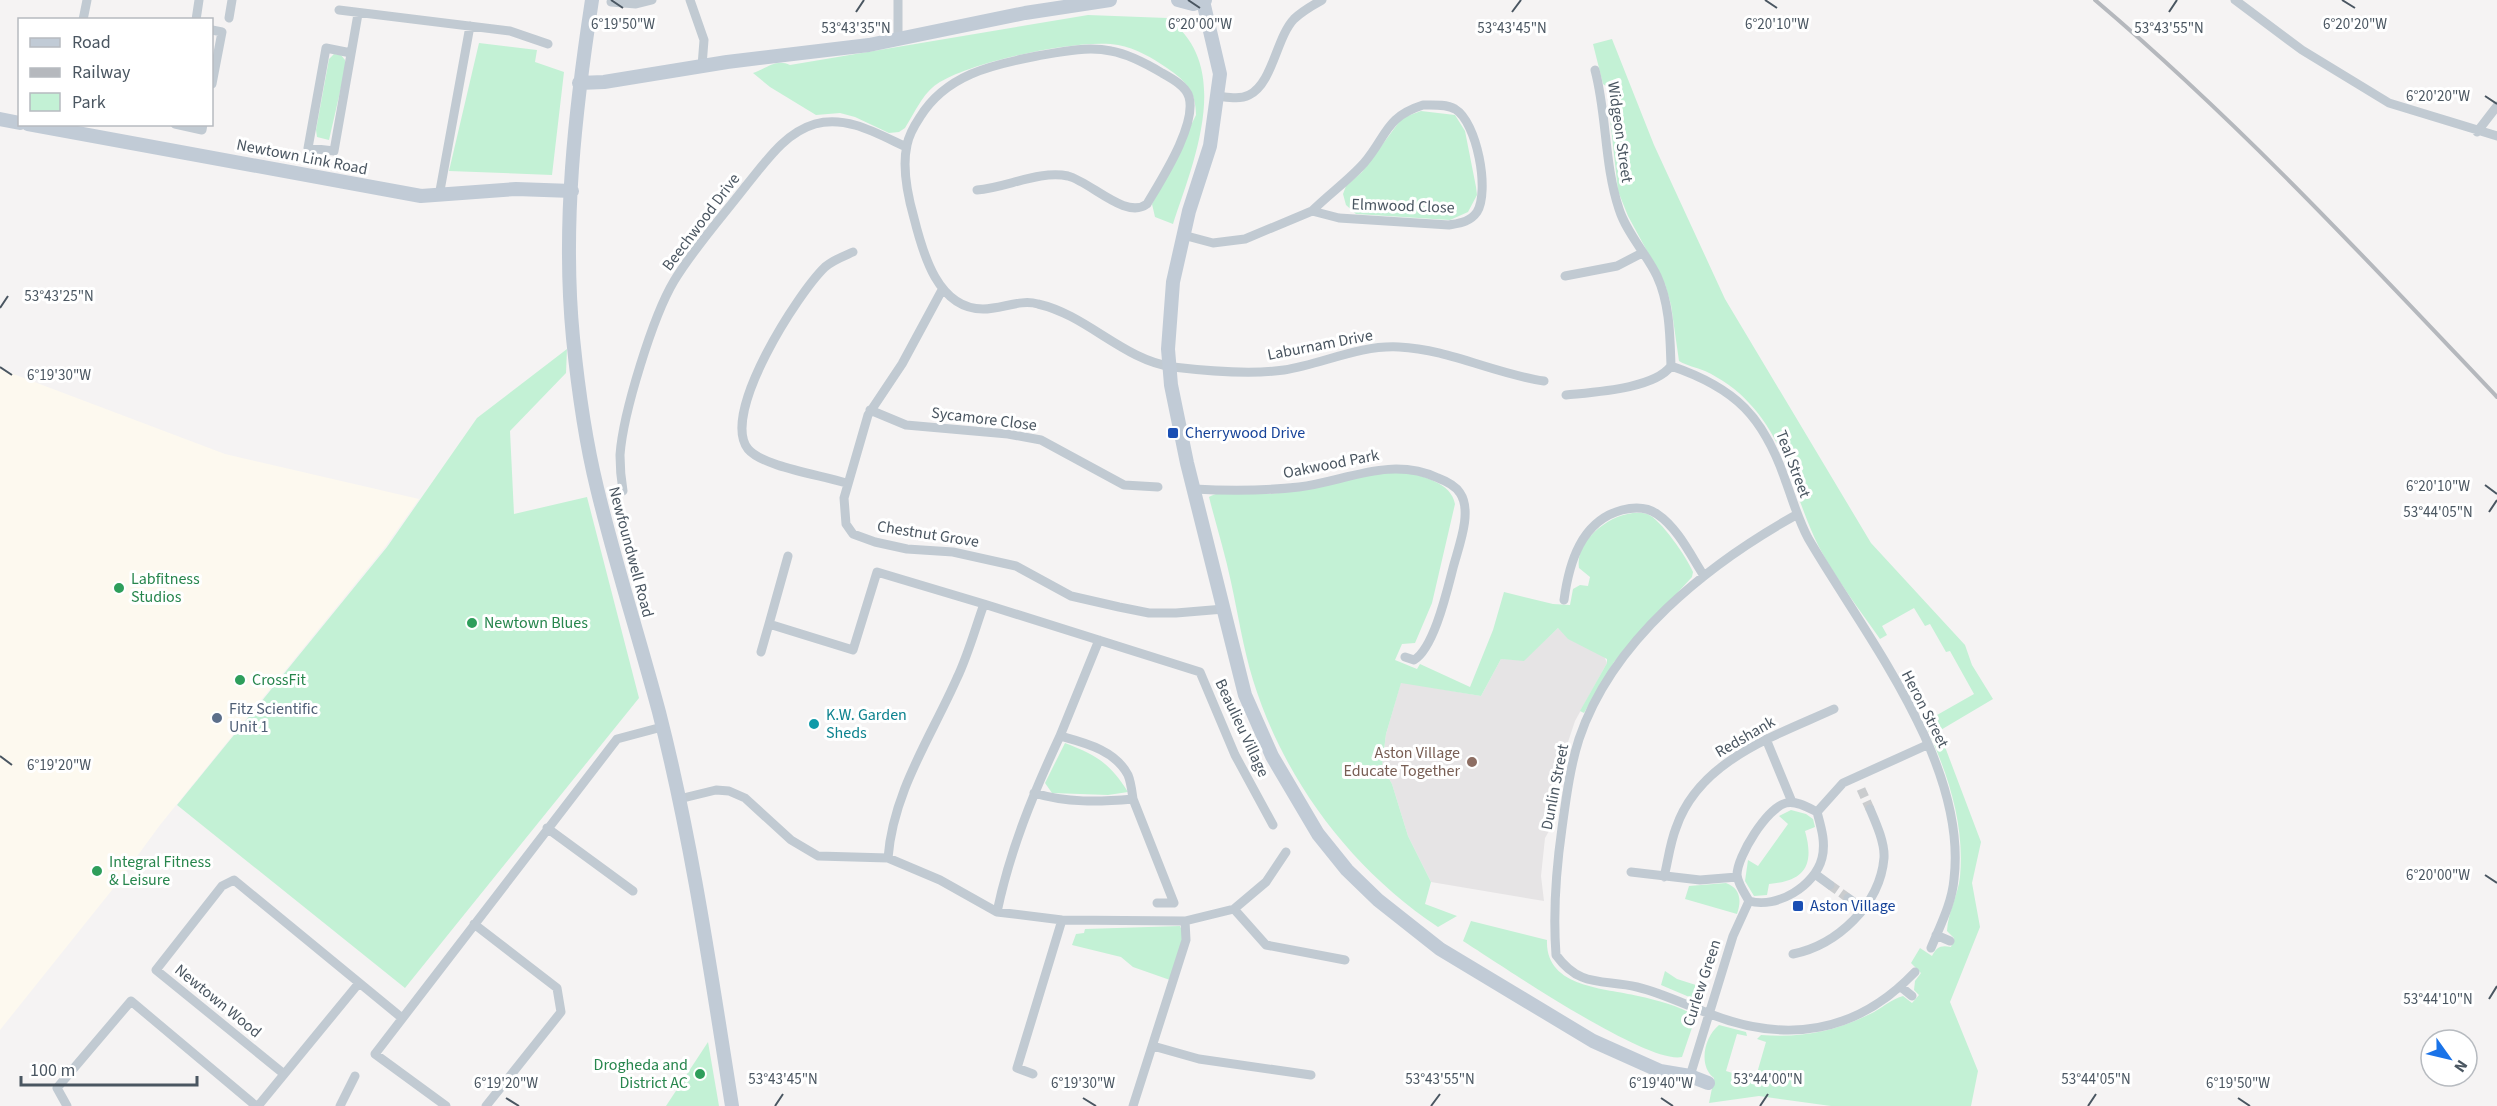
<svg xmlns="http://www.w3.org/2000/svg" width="2497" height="1106" font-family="'Source Sans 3',sans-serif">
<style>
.commercial{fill:#fdf9ef}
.education{fill:#e6e4e5}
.green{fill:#c3f1d5}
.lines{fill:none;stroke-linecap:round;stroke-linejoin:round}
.street-tunnel{stroke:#caccce;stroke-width:9;stroke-dasharray:9 4.5;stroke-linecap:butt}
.street{stroke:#c1cad2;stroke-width:9}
.secondary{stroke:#c1cbd6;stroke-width:14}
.rail{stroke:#b5b8bd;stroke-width:4}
.ticks{fill:none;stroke:#4a5661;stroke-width:2}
.transit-dot{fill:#1a4fb4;stroke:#fff;stroke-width:2}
.leisure-dot{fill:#2e9e5b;stroke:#fff;stroke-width:2}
.service-dot{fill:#5c6f8a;stroke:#fff;stroke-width:2}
.culture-dot{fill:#0f9aa8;stroke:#fff;stroke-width:2}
.education-dot{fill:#8d6e63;stroke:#fff;stroke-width:2}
.labels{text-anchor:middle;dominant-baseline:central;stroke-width:6;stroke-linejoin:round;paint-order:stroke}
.street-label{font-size:16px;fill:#4a5661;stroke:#fff}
.transit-label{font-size:16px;fill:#164399;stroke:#fff;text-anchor:start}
.leisure-label{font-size:16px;fill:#27864d;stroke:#fff;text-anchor:start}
.service-label{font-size:16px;fill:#4e5e75;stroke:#fff;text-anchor:start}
.culture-label{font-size:16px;fill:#0d838f;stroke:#fff;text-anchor:start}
.education-label{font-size:16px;fill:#785e54;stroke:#fff;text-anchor:end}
.ticks-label{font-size:15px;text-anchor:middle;fill:#4a5661;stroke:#fff;stroke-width:6;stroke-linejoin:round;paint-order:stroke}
</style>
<rect width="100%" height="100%" fill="#f5f3f3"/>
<path class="commercial" d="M0,369L225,454L419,499L385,547L160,825L116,885L0,1030Z"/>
<path class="education" d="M1558,628L1604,656L1607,663L1575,721L1563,757L1549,831L1545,838L1541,876L1544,901L1431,882L1408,836L1392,784L1382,766L1386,734L1401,682L1481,696L1501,659L1524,660Z"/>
<path class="green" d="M1088,15L1167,18C1235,66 1193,163 1173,224L1155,217L1152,204L1196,115C1196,92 1186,81 1167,68C1152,58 1136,48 1118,45C1080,38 969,62 937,84C923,93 914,114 905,128L899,132L889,133L855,117L840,113L816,115L770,87L753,73C766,69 776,58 790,65Z
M1612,39L1654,145L1725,299L1871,543L1965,645L1972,665L1993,699L1939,731L1981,842L1972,883L1980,927L1950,1002L1978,1071L1971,1106H1831L1759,1096L1709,1103L1714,1078C1698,1066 1704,1037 1719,1025L1746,1032L1747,1036L1737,1034L1726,1071L1755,1080L1766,1042L1757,1039L1761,1035C1801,1038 1834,1032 1870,1014C1881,1009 1891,999 1903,996L1912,1003L1919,995L1914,990L1915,981L1921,973L1911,963L1920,948L1932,956C1937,947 1940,945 1951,947L1954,938L1947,931C1948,912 1958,895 1960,877C1965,824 1948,775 1927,728L1934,724L1937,715L1974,694L1950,651L1946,652L1930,624L1925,626L1914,608L1882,626L1887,635L1880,639C1859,609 1836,579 1819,547C1795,500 1787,442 1749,403C1738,390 1720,378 1705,371C1696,367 1687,366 1679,361L1671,305L1665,284L1628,216L1618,191L1609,109L1612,102L1622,98L1618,87L1610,89L1603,84L1593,44Z
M479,43L537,50L535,62L564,72L552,175L449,171Z
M334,54L341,55L345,60V70L329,140L317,137L316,130L329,59Z
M1421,111L1455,115L1465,131L1476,187L1477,195L1468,212L1450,220L1356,214L1346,205L1343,194L1346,186L1362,172L1402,118Z
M567,349L566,373L510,431L514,514L587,497L639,698L405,988L177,805L387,547L477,418Z
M1406,471C1424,478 1451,482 1455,504L1432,603L1415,643L1402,644L1395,660L1417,669L1420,664L1470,687L1493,630L1504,592L1553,604L1570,605L1573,589L1580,585L1588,586L1590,577L1579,568C1574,538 1619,506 1647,514C1660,518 1688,559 1693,572L1692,577L1614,662L1584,713L1580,711L1607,663V659L1568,639L1558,628L1524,661L1501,659L1481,696L1401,683L1386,734L1382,766L1392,784L1408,836L1431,882L1425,904L1457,916L1438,927C1351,869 1284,780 1253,680C1243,647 1238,614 1231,582C1225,553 1216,525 1209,497C1224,488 1250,495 1268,494C1315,490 1359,473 1406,471Z
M1065,743C1096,755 1110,763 1128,792L1108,795L1052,793L1045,783Z
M1791,810L1806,814L1813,819L1815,827L1805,831C1815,866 1804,881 1769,884L1767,895L1754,896L1745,881L1748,860L1758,866L1788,824L1779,816Z
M1726,883C1740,888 1742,900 1737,914L1685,899L1689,886Z
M1471,921L1547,940C1545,988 1605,988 1638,996C1657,1000 1679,1006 1696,1016L1682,1057C1647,1065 1501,965 1463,941Z
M1180,926L1184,936L1170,980L1133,967L1121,957L1072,945L1076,934L1084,933L1085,929Z
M1665,971L1677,979L1699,986L1694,999L1661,985Z
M708,1042L719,1106H666Z"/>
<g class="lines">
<path class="street-tunnel" d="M1861,789L1870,809
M1830,885L1848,898"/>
<path class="street" d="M690,0L704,40L702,66
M898,0V39
M2235,0L2302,50L2389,103L2497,136
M611,2L636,4L652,0
M339,10L510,31L548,44
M229,18L232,0
M83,20L87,0
M196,20L199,0
M212,30L222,32L212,84
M351,53L326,48L308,148L334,151L358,14
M1595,70C1607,115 1604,164 1619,209C1627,234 1646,253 1657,276C1670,304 1670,337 1671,366
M1217,96C1227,97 1239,100 1249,95C1273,83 1276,38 1294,19C1302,11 1313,5 1322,0
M1423,105C1433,105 1446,104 1455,109C1477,122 1490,191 1477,212C1470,222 1460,223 1449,225L1339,218L1312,211C1329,194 1349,180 1364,163C1387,136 1385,117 1423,105Z
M175,124L202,130L203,124
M2477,132L2497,106
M977,190C1006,188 1039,170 1068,176C1091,182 1126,220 1147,204C1161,180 1197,125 1189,97C1186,86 1171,78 1162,73C1147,64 1128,54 1111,51C1087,46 1060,52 1037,56C991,65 946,75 920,117C914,126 909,134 907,145C902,167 908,197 914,218C923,254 938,309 983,309C1002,309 1020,299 1038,304C1087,315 1123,360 1173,367C1207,371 1249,375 1284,370C1323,364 1358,345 1399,347C1448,349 1495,374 1544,381
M439,196L470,26
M1183,235L1213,243L1245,239L1312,211
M1565,276L1617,266L1642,253
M942,290L902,364L868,415L844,498L846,524L853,534L875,542L907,549L953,552L1016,566L1071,596L1119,607L1149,613H1176L1224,609
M1671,366C1736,388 1764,417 1786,482C1793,501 1798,519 1808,538C1864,634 1968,763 1954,879C1952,903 1940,926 1931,948
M1566,395C1594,392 1654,389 1671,366
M870,410L906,425L1008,434L1041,440L1124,485L1158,487
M846,483C822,475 763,467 748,449C720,414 798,293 825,267C833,260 844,256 853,252
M1194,489C1229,491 1263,491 1299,487C1346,481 1390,456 1438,478C1446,481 1455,485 1460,493C1473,512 1458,548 1453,568C1447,591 1434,648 1414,660L1405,657
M623,491C621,479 620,467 620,455C623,413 653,316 674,281C694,248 721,218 745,187C765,163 784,133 815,124C847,115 878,134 906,147
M1796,515C1708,564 1612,640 1579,739C1570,767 1566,799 1562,828C1556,870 1553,914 1556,955C1580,988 1602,979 1637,987C1662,993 1686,1005 1710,1014C1787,1044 1857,1033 1915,972
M788,556L769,624L853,650L877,572L984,604C975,629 968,655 957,678C931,737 893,792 888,858
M1564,600C1569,563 1581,521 1622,510C1634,507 1647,507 1657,514C1678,528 1691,556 1704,576
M984,604L1200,672L1235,755L1273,825
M761,652L769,624
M1060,736L1099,640
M1766,739L1792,802
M679,799L716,790L729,791L745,798L791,840L818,856L888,858L940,880L997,912L1062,920L1185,921L1234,909L1266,882L1286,852
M1133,799L1174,903H1157
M1817,812L1843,783L1927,745
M547,828L633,891
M1631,872L1700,880L1737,877
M1815,874L1830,885
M1664,877C1668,861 1670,843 1676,828C1699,760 1775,736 1834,709
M1848,898L1862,908
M1749,901C1745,894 1738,884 1737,875C1737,856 1767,808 1786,803C1796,800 1809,808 1817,812
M1749,901C1777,909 1815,886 1822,858C1826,842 1821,827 1817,812
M1234,909L1266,945L1345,960
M997,912C1010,850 1033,794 1060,736C1085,743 1115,750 1128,775C1131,782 1132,792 1133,799C1099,802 1067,803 1034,793
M474,924L557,988L561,1012L486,1106
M1936,935L1950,941
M1793,954C1837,945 1880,905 1884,858C1885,843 1876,823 1870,809
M1901,987L1912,996
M1153,1046L1199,1059L1311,1075
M284,1074L156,970L222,886L234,880L402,1018
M1033,1074L1017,1068L1062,920
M1690,1076L1733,936L1749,901
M67,1106L57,1088L131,1001L256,1106
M258,1106L359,983
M340,1106L355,1076
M446,1106L375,1054L617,739L662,727
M1133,1106L1186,940L1185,921"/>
<path class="secondary" d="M592,0C575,111 562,225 573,338C578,388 585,439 597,488C615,563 639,637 659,712C692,841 711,974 732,1106
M1178,0L1193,4L1205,0
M1203,1L1220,74L1210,146L1189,211L1173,282L1168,349L1171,385L1187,463L1245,695L1272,756L1318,834L1347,870L1378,900L1440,949L1593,1041L1660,1071L1690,1076L1708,1083
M579,83L604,82L727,62L869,45L1025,13L1110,0
M0,119L20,123
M28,124L421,196L516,189L572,191"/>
<path class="rail" d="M2095,0C2239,122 2367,260 2497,397"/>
</g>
<path class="ticks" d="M611,0L623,8M1188,0L1200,8M1765,0L1777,8M2342,0L2355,8M856,12L864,0M1512,12L1521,0M2169,12L2177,0M2485,96L2497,104M0,308L8,296M0,367L12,375M2485,485L2497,494M2489,512L2497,500M0,756L12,765M2485,875L2497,883M2489,999L2497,986M506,1098L519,1106M1083,1098L1096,1106M1661,1098L1673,1106M2238,1098L2250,1106M775,1106L783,1094M1431,1106L1440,1094M1760,1106L1768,1094M2088,1106L2096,1094"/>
<g class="transit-dot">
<rect x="1167" y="427" width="12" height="12" rx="3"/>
<rect x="1792" y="900" width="12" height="12" rx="3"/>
</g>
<g class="leisure-dot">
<circle cx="119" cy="588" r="6"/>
<circle cx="472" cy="623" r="6"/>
<circle cx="240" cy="680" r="6"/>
<circle cx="97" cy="871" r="6"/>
<circle cx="700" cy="1074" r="6"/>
</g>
<circle class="service-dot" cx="217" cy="718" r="6"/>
<circle class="culture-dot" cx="814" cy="724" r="6"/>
<circle class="education-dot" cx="1472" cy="762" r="6"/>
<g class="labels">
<g class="street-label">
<text transform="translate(1620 132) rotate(82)">Widgeon Street</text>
<text transform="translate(302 157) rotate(11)">Newtown Link Road</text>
<text transform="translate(1403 206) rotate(2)">Elmwood Close</text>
<text transform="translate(701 222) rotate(-53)">Beechwood Drive</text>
<text transform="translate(1320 345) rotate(-11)">Laburnam Drive</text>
<text transform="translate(984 419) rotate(7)">Sycamore Close</text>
<text transform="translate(1331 464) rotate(-11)">Oakwood Park</text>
<text transform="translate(1793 464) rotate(69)">Teal Street</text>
<text transform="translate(928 534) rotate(9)">Chestnut Grove</text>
<text transform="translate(631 552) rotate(75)">Newfoundwell Road</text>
<text transform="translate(1925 709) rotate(63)">Heron Street</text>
<text transform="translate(1242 728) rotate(65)">Beaulieu Village</text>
<text transform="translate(1745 737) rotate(-30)">Redshank</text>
<text transform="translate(1555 787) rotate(-79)">Dunlin Street</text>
<text transform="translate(1702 983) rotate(-72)">Curlew Green</text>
<text transform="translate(218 1001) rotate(39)">Newtown Wood</text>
</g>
<g class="transit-label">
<text x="1185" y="433">Cherrywood Drive</text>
<text x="1810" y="906">Aston Village</text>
</g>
<g class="leisure-label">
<text x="131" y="579">Labfitness<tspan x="131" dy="18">Studios</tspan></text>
<text x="484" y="623">Newtown Blues</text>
<text x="252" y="680">CrossFit</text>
<text x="109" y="862">Integral Fitness<tspan x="109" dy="18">&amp; Leisure</tspan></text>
<text x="688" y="1065" text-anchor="end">Drogheda and<tspan x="688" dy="18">District AC</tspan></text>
</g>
<g class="service-label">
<text x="229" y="709">Fitz Scientific<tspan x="229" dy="18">Unit 1</tspan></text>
</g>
<g class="culture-label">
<text x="826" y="715">K.W. Garden<tspan x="826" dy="18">Sheds</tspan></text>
</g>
<g class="education-label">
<text x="1460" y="753">Aston Village<tspan x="1460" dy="18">Educate Together</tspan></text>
</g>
</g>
<g class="ticks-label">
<text x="623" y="29">6°19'50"W</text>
<text x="1200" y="29">6°20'00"W</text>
<text x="1777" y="29">6°20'10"W</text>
<text x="2355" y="29">6°20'20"W</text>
<text x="856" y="33">53°43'35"N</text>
<text x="1512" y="33">53°43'45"N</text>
<text x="2169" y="33">53°43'55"N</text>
<text x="2438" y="101">6°20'20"W</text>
<text x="59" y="301">53°43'25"N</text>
<text x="59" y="380">6°19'30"W</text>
<text x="2438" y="491">6°20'10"W</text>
<text x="2438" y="517">53°44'05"N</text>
<text x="59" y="770">6°19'20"W</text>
<text x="2438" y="880">6°20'00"W</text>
<text x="2438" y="1004">53°44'10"N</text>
<text x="783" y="1084">53°43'45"N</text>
<text x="1440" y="1084">53°43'55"N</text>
<text x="1768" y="1084">53°44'00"N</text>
<text x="2096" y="1084">53°44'05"N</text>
<text x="506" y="1088">6°19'20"W</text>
<text x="1083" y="1088">6°19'30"W</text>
<text x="1661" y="1088">6°19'40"W</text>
<text x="2238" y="1088">6°19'50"W</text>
</g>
<rect x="18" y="18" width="195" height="108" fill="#ffffff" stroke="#b7bbc0" stroke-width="1.5"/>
<rect x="30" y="38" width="30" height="9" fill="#c1cbd6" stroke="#b7bbc0" stroke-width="1.5"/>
<text x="72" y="48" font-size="18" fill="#4a5661">Road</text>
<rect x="30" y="68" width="30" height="9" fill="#b5b8bd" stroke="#b7bbc0" stroke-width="1.5"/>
<text x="72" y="78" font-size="18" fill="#4a5661">Railway</text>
<rect x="30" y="93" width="30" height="18" fill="#c3f1d5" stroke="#b7bbc0" stroke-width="1.5"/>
<text x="72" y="108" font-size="18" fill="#4a5661">Park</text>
<g transform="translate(2449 1058) rotate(124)"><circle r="28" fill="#ffffff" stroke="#b7bbc0" stroke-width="1.5"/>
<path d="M0-4.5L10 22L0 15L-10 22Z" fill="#1a73e8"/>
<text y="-9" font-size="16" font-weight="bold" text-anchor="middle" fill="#4a5661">N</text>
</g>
<path d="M21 1076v9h176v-9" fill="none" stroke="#4a5661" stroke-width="3"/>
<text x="30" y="1076" font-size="18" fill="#4a5661" stroke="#ffffff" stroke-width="4.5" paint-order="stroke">100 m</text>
</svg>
